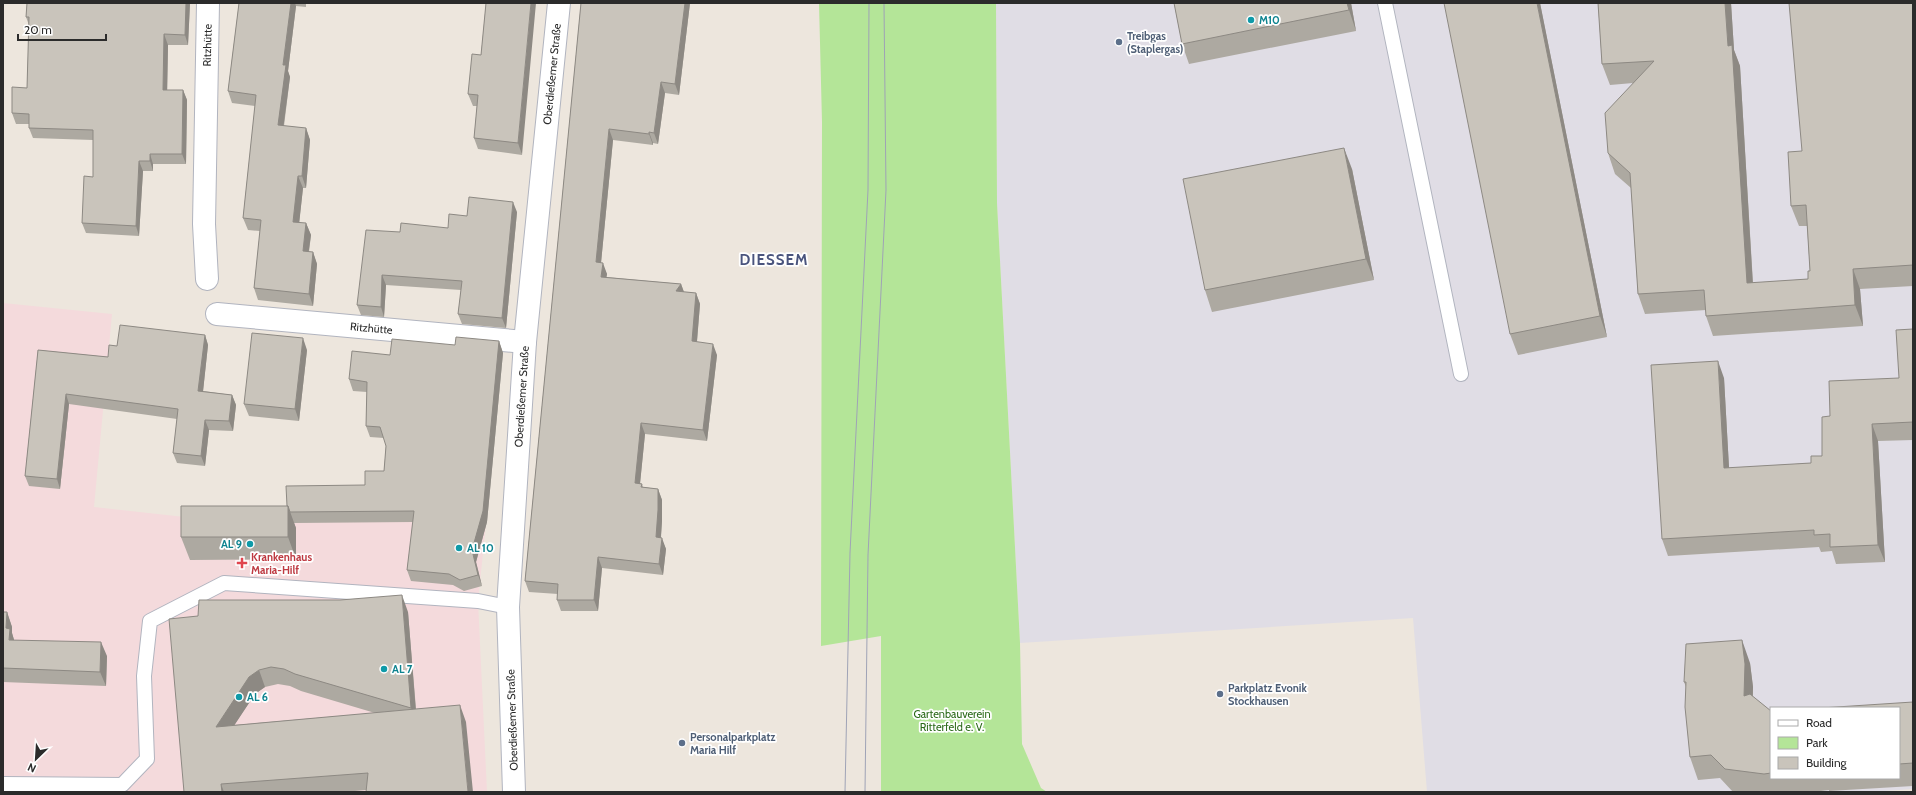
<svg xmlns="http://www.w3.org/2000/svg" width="1916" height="795" font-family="Cabin,sans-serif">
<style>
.industrial{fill:#e0dde5;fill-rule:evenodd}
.medical{fill:#f4dadc}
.green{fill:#b4e598}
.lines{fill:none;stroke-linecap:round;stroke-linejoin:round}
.service-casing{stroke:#b1b4bf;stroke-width:16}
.minor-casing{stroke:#b1b4bf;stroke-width:24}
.service{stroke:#fff;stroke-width:14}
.minor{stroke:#fff;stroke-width:22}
.tram{stroke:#9fa3b6;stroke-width:1}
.wall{fill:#ada9a1;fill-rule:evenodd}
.shaded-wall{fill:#8d8983}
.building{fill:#c9c4bb;stroke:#8d8983}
.culture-dot{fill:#0f9aa8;stroke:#fff;stroke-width:1.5}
.service-dot{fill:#5c6f8a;stroke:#fff;stroke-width:1.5}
.health-dot{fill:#e0444e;stroke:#fff;stroke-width:1.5}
.labels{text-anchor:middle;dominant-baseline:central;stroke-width:3.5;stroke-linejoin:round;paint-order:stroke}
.culture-label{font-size:11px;font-weight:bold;fill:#0d838f;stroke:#fff;text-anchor:start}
.service-label{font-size:11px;font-weight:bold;fill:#4e5e75;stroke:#fff;text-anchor:start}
.street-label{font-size:11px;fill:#2b2b2b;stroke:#fff}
.health-label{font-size:11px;font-weight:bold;fill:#be3a42;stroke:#fff;text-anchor:start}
.park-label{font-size:11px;fill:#2b6a19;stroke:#fff}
.district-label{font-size:15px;font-weight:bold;letter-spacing:1px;fill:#4a547d;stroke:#fff}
</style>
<rect width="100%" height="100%" fill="#ede6dd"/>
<path class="industrial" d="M996,3H1913V789L1870,792H1427L1413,618L1020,643L997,203ZM1771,708H1899V778H1771Z"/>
<path class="medical" d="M3,303L112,314L94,507L239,523L441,519L486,524L478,601L487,792H3Z"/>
<path class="green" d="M819,3H996L997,203L1020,643L1022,744L1041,788L1047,792H881V636L821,646L822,122Z"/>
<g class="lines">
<g class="service-casing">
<path id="service" d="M1385,3L1461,374
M3,784L122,785L147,759L144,676L150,621L224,583L478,601L508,607"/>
</g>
<g class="minor-casing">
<g id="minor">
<path id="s1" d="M207,279L204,224L208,3"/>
<path id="s2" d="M217,314L525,342"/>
<path id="s3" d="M514,792L508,607L525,342L559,3"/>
</g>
</g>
<use href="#service" class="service"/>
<use href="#minor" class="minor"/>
<path class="tram" d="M845,792L850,553L868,190L869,3
M865,792L868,555L886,190L884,3"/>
</g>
<path class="wall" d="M27,3H190L188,45H168L167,90H183L187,100L186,164H153V171H143L139,236L86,233L82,223L93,177V140L33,138L29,128V124H16L12,113L27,88L29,25L26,17Z
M239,3H306V7L296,6L288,71L290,77L284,126L306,128L310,140L306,188H303L299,223H306L311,235L309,252H313L317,264L313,306L258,300L254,288L260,231L248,230L243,218L255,106L232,103L228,91Z
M486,3L522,155L478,149L474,138L477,106H473L468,94L481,55Z
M581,3H690L679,95L665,93L658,144L653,143V145L613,140L601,263L607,274L606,277L681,284L684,292L696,293L700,304L697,342L717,355L707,441L645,434L640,483L642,484L643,487L658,489L662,500V521L661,538L666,549L663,575L602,568L598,611H561L557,600L558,594L529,592L525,581Z
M1174,3H1351L1356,31L1189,64L1182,44Z
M1540,3L1607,337L1518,355L1510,334Z
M1598,3H1731L1734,50L1740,66L1753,283L1808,279L1810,271L1807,226H1799L1791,206L1802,151L1913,3V286L1860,289L1863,326L1713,336L1706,316V310L1645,314L1638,294L1631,188L1615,174L1608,153L1633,83L1610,85L1602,64Z
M1352,169L1374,280L1212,312L1205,290Z
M517,212L506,328L462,324L458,314L461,290L386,285L384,317L361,315L357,305L400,232L448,228L467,216Z
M1913,329V440L1878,441L1885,562L1836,564L1832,551L1821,552L1819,547L1668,556L1662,539L1724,378L1729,468L1811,463L1822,456L1830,416L1899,378Z
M205,335L208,345L203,391L232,395L236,405L233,431L209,430L205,466L177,463L173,453L177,419L69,404L60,489L29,486L25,476L38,350L108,357L117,346Z
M499,341L503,353L487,522L476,562L482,586L464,591L453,585L411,581L407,570L413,522L294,523L296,528V559L190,560L181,537L287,506L365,485L384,471L386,446L384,438L370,437L366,426L367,392L353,391L349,379L390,355L455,345Z
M307,350L299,421L249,416L244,404Z
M3,612H7L12,627V633L14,640L107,656L106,686L3,682Z
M408,612L416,709L466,722L366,790L344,792H184L198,616ZM278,684L290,686L301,691L375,713L234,725L255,694L265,687Z
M1750,663L1753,687V697L1771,711V778H1899V708L1913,702V786L1829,791V790L1813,792H1733L1720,778L1698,780L1690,757L1686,687L1684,682Z"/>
<path class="shaded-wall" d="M186,3H190L188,45L185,35Z
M291,3H295L296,6L288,71L290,77L282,137L278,125L283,65Z
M531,3H536L522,155L518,143Z
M685,3H690L679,95L675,84Z
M1347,3H1351L1356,31L1349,10Z
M1537,3H1540L1607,337L1600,316Z
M1725,3H1731L1734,50L1740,66L1754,304L1747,283L1728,46Z
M164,34L168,45L167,100L163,90Z
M661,82L665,93L658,144L654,133Z
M183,90L187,100L186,164L182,154Z
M306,128L310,140L306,188L302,176Z
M609,129L613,140L600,273L596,262Z
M649,132L653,143V145L649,134Z
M1344,148L1352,169L1374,280L1366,259Z
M150,154L153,164V171L150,161Z
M139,161L143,171L139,236L136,226Z
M298,176L303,188L298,234L293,222Z
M513,202L517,212L506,328L502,318Z
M306,223L311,235L307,263L303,251Z
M313,252L317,264L313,306L309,294Z
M603,263L607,274L605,288L601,277Z
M1853,269L1860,289L1863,326L1855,305Z
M382,275L386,285L384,317L381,307Z
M681,284L685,295L676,291Z
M696,293L700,304L696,352L692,341Z
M205,335L208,345L202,401L198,391Z
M303,338L307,350L299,421L295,409Z
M499,341L503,353L487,522L476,562L482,586L478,575L472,550Z
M713,344L717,355L707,441L703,430Z
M1718,361L1724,378L1730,485L1724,468Z
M66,394L69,404L60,489L57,479Z
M232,395L236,405L233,431L229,421Z
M205,420L209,430L205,466L201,456Z
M641,423L645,434L639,494L635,483Z
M1872,424L1878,441L1885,562L1878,545Z
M658,489L662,500V521L660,548L656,537Z
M288,506L296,528V559L288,537Z
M662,538L666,549L663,575L659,564Z
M598,557L602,568L598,611L594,600Z
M402,595L408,612L417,725L411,708Z
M7,612L12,627V633L15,643V655L6,628Z
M1742,640L1750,663L1753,687L1752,719L1744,696Z
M101,642L107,656L106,686L100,672Z
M259,670L265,687L255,694L222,744L216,727L249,677Z
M460,705L466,722L473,792H468Z
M221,784L224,792H222Z"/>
<path class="building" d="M27,3H186L185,35L164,34L163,90H183L182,154H150V161H139L136,226L82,223L84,176L93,177V130L29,128V114L12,113V87L27,88L29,17H26Z
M239,3H291L283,65H286L278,125L306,128L302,176H298L293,222L306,223L303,251L313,252L309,294L254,288L261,220L243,218L256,95L228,91Z
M486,3H531L518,143L474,138L478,95L468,94L472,54L481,55Z
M581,3H685L675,84L661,82L654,133L649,132V134L609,129L596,262L603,263L601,277L681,284L676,291L696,293L692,341L713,344L703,430L641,423L635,483L642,484L641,487L658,489V510L656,537L662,538L659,564L598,557L594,600H557L558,584L525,581Z
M1174,3H1347L1349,10L1182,44Z
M1444,3H1537L1600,316L1510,334Z
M1598,3H1725L1728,46L1732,45L1747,283L1808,279V271H1810L1806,205L1791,206L1788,152L1802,151L1789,3H1913V265L1853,269L1855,305L1706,316L1704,290L1638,294L1630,173L1608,153L1605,113L1654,61L1602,64Z
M1344,148L1366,259L1205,290L1183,179Z
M469,197L513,202L502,318L458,314L462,281L382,275L381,307L357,305L366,230L400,232L401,223L448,228L449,214L467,216Z
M120,325L205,335L198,391L232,395L229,421L205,420L201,456L173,453L178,409L66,394L57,479L25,476L38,350L108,357L109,345L117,346Z
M1913,329V422L1872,424L1878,545L1830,547V534L1814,535V530L1662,539L1651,365L1718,361L1724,468L1811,463V456H1822V417L1830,416L1829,381L1899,378L1896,330Z
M252,333L303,338L295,409L244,404Z
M456,337L499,341L483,511L472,550L478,575L460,580L449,574L407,570L414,511L290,512L288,506H287L286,486L365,485V471H384L386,446L380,427L366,426L367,382L349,379L352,351L390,355L392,339L455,345Z
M181,506H288V537H181Z
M402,595L411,708L295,674L284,669L271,667L259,670L249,677L216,727L460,705L468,792H366L368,773L221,784L222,792H184L169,619L198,616L199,600H340Z
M3,612H7L6,628L10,629L9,640L101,642L100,672L3,668Z
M1742,640L1745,664L1744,696L1750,694L1771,711V773L1764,774L1725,769L1711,755L1690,757L1685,707L1686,682H1684L1686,644Z
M1913,702V763L1899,764V708H1821Z"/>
<g class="culture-dot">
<circle cx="1251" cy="20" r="4"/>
<circle cx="250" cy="544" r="4"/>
<circle cx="459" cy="548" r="4"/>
<circle cx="384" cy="669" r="4"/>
<circle cx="239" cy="697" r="4"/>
</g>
<g class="service-dot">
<circle cx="1119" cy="42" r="4"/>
<circle cx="1220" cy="694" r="4"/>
<circle cx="682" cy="743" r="4"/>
</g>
<path class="health-dot" d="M240 557h4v4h4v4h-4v4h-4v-4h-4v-4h4z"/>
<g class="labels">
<g class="culture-label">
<text x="1259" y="20">M10</text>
<text x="242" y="544" text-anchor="end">AL 9</text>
<text x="467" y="548">AL 10</text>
<text x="392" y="669">AL 7</text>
<text x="247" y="697">AL 6</text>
</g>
<g class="service-label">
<text x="1127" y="36">Treibgas<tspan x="1127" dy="13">(Staplergas)</tspan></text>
<text x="1228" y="688">Parkplatz Evonik<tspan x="1228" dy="13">Stockhausen</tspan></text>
<text x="690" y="737">Personalparkplatz<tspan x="690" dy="13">Maria Hilf</tspan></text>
</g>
<g class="street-label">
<text stroke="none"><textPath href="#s1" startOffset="234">Ritzhütte</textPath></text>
<text stroke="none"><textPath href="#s3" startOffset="720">Oberdießemer Straße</textPath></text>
<text stroke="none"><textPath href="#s2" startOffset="155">Ritzhütte</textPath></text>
<text stroke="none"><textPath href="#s3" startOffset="396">Oberdießemer Straße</textPath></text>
<text transform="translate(512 720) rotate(-92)">Oberdießemer Straße</text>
</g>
<g class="health-label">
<text x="251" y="557">Krankenhaus<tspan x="251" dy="13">Maria-Hilf</tspan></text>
</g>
<g class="park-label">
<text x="952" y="714">Gartenbauverein<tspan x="952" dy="13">Ritterfeld e. V.</tspan></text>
</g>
<g class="district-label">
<text x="774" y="260">DIESSEM</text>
</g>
</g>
<rect width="1916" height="795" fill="none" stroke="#2b2b2b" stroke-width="8"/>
<rect x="1770" y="707" width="130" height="72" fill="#ffffff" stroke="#aaaaaa"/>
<rect x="1778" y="720" width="20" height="6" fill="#ffffff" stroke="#aaaaaa"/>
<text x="1806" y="727" font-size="12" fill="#2b2b2b">Road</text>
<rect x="1778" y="737" width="20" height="12" fill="#b4e598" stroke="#aaaaaa"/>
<text x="1806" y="747" font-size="12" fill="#2b2b2b">Park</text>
<rect x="1778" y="757" width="20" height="12" fill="#c9c4bb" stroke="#aaaaaa"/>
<text x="1806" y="767" font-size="12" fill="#2b2b2b">Building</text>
<g transform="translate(36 759) rotate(205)" stroke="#ffffff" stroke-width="3" paint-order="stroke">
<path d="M0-3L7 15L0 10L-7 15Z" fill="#2b2b2b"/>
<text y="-6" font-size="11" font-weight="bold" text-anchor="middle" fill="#2b2b2b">N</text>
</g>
<path d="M18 34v6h88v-6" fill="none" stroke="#2b2b2b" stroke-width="2"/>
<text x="24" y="34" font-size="12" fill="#2b2b2b" stroke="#ffffff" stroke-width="3" paint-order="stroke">20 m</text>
</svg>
